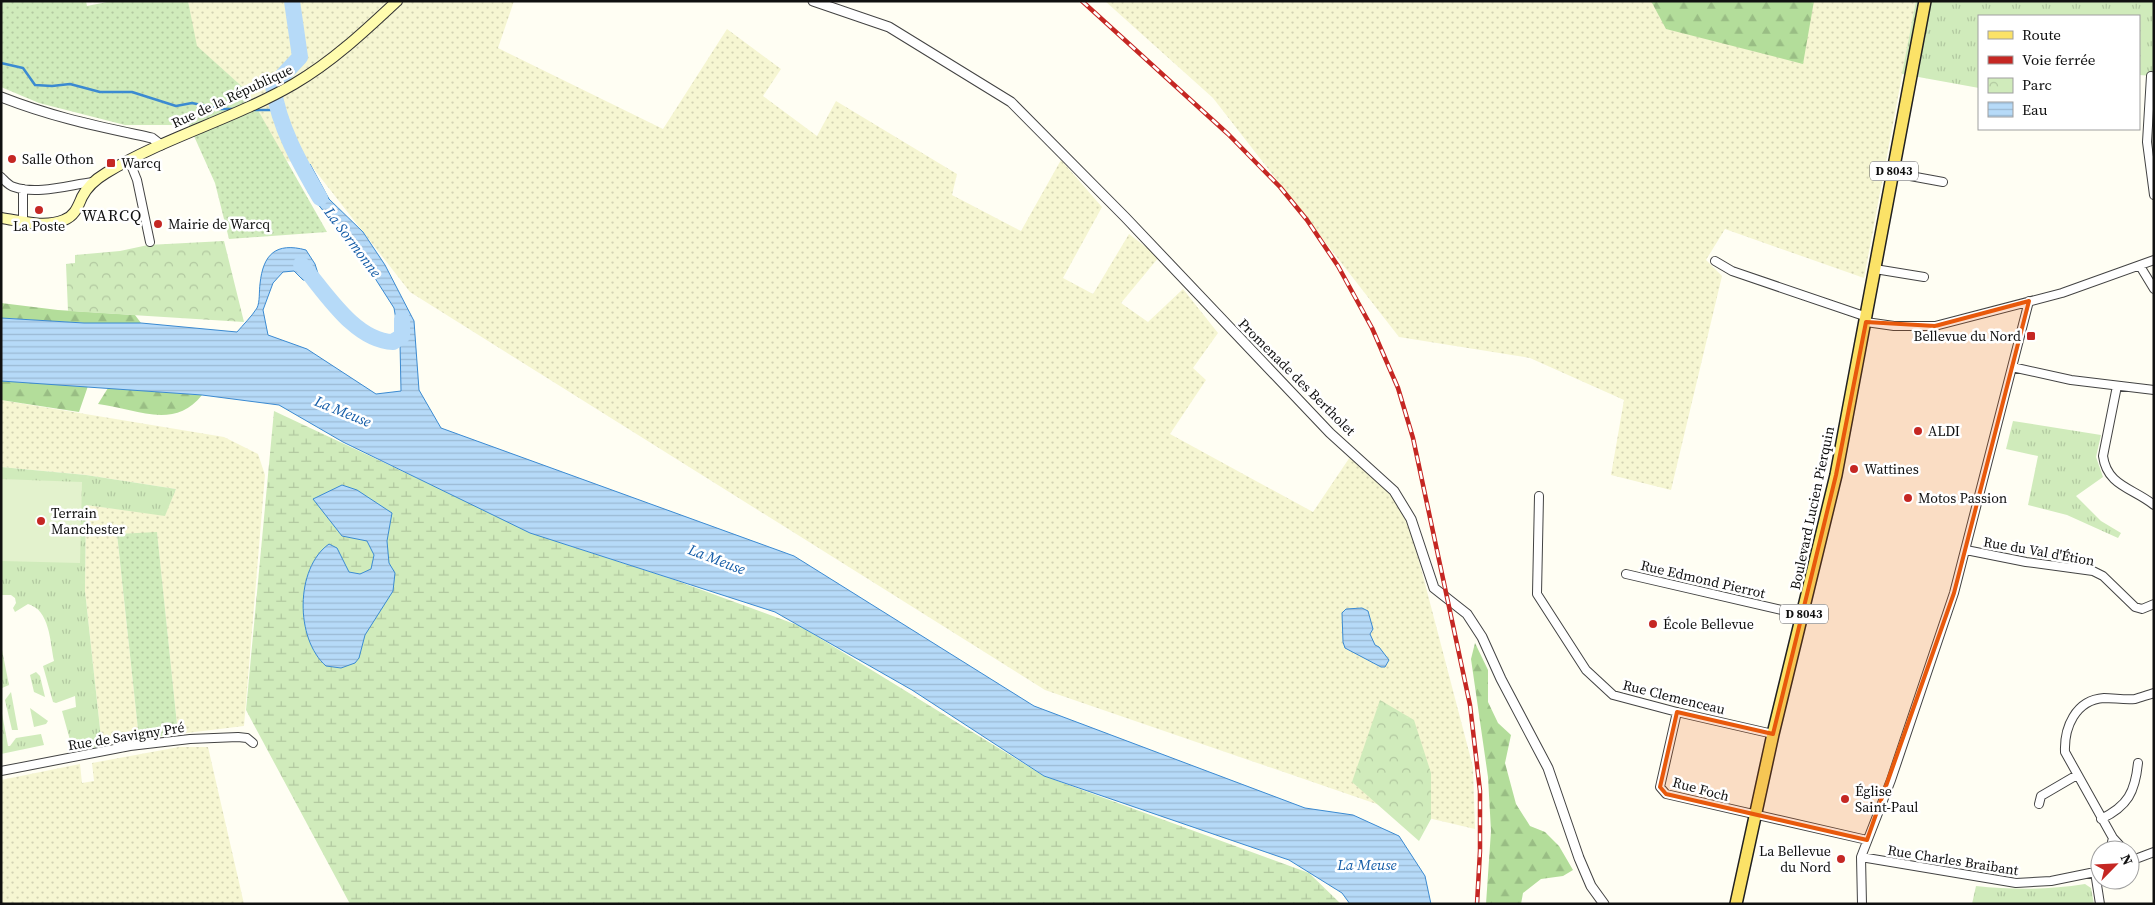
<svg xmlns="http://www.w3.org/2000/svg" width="2155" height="905" font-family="'Source Serif 4',serif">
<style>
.farmland{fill:url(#farmland-dots)}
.grass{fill:url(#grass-tufts)}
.forest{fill:url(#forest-firs)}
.wetland{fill:url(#wetland-marsh)}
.park{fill:url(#park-crowns)}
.garden{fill:url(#garden-dots)}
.pitch{fill:#e3f2cd}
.water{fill:url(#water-rules);stroke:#3b8ad1}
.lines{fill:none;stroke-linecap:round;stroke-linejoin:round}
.stream{stroke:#3b8ad1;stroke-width:2.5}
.river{stroke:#b6daf8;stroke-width:16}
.minor-casing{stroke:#434343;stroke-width:10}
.tertiary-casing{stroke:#434343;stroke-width:11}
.secondary-casing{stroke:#323232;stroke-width:12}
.primary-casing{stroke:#212121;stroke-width:14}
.minor{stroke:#fff;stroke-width:8}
.tertiary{stroke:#fff;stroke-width:9}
.secondary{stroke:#fffcae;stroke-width:10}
.primary{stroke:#fbe267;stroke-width:11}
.rail-casing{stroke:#c52723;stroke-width:4.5}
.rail{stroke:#fff;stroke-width:2.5;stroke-dasharray:8;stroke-linecap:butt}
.marked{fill:#e8590c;fill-opacity:0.2;stroke:#e8590c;stroke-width:4;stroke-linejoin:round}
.poi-dot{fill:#c52723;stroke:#fff;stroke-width:2}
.labels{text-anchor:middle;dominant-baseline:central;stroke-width:5;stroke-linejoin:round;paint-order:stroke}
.shield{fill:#fff;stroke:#585858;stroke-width:1}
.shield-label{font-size:12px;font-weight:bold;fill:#101010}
.street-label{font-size:14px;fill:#101010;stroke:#fff}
.poi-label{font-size:14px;fill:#101010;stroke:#fff;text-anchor:start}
.water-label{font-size:15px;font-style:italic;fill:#145ca7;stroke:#fff}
.quarter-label{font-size:16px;letter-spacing:1px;fill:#101010;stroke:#fff}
</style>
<defs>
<pattern id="farmland-dots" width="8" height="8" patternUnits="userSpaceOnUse" patternTransform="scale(1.25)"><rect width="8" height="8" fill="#f6f6d2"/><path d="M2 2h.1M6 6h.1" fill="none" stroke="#d2d2b3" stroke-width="1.8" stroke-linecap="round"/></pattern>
<pattern id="grass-tufts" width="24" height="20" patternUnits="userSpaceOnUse" patternTransform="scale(1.25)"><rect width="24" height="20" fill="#d0ebbb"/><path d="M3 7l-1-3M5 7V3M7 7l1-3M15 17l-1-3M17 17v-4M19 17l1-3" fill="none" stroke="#b2c8a0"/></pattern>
<pattern id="forest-firs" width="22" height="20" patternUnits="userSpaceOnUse" patternTransform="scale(1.25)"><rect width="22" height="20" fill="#b3dd9a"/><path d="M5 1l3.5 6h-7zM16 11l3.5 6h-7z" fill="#99bd84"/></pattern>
<pattern id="wetland-marsh" width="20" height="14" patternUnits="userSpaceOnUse" patternTransform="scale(1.25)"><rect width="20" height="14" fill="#d0ebbb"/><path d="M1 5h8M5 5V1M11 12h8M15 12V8" fill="none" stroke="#b2c8a0"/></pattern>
<pattern id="park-crowns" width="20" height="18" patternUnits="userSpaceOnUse" patternTransform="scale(1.25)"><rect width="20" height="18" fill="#d0ebbb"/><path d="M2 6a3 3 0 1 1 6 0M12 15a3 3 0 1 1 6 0" fill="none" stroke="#b2c8a0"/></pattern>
<pattern id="garden-dots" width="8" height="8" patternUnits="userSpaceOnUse" patternTransform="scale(1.25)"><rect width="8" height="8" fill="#d0ebbb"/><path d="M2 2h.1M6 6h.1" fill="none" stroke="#b2c8a0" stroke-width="1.8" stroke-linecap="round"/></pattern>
<pattern id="water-rules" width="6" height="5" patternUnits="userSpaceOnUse" patternTransform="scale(1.25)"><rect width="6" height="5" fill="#b6daf8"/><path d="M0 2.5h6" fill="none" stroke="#9bbad4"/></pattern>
</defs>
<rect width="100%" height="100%" fill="#fffef3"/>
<path class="farmland" d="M188,1H514L498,48L663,129L727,29L781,69L763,96L817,136L836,101L957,174L952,195L1021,231L1061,160L1102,207L1063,278L1093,294L1129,234L1159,257L1121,303L1148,322L1183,289L1218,333L1193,368L1206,380L1170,434L1313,512L1350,457L1394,495L1412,534L1473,767L1475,829L1394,810L1045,690L410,292L310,164L285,161L247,91L196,46Z
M1105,1H1916L1864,278L1725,229L1706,260L1722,276L1671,490L1611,475L1624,400L1530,358L1399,337L1213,98Z
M1,400L224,437L258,454L265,475L244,726L178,734L157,533L117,534L139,739L102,747L85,591L86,505L165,515L176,489L86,475L1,467Z
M179,747H208L244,904H1V780L80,764L82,783L94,781L92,763Z"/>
<path class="grass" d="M1916,1H2154V76L2139,75V16H1979V88L1902,74Z
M2013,421L2101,435L2096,457L2103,477L2076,496L2101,521L2121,533L2118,538L2067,515L2028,505L2038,456L2006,449Z
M1,467L86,475L176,489L165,516L86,505L85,591L102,747L84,748L70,740L62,711L76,707L75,696L56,703L53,702L43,666L54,661C50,642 50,610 28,604L15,612L13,608L16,603L15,598L11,595H1Z
M1,645L9,685L2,688H1Z
M36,672L40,676L45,697L34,692L30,675Z
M11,692L18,730H12L5,700Z
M1,708L8,746H10L16,738L41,734L44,745L1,754Z
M30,708L48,721L46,724L34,727Z
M2085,884L2091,888L2094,904H1972L1976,886C2013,890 2047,890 2085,884Z"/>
<path class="forest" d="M1651,1H1814L1803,64L1666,29Z
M1,303L58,310L135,315L141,323H84L1,318Z
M1,381L88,386L79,412L1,400Z
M108,388L202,395C174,431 134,408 98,404Z
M1475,643L1488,670V702L1498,723L1511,735L1505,763L1516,804L1530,826L1545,832L1559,846L1573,870L1563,876L1541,879L1523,893L1521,904H1486L1491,831L1488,777L1471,659Z"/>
<path class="wetland" d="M274,411L438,488L567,545L669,578L800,626L1044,776L1309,873L1341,904H350L246,710Z"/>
<path class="park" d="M224,241L244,322L68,311L66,264L75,263V255L120,251L148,245Z
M1380,700L1414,720L1431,773V819L1419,841L1352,782Z"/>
<path class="garden" d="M1,1H86L87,6L112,1H188L197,46L247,91L327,232L229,239L215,183L189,125H125L39,103L1,87Z
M157,532L178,734L139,739L117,534Z"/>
<path class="pitch" d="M1,479L82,482L80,563L1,561Z"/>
<path class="water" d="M310,164L329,199L363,232L385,265L414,321L419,390L441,428L794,556L1034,706L1305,808L1353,815L1399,836L1425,876L1431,904H1350L1342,893L1289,860L1044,776L912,690L775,612L530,533L343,442L279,405L202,395L1,381V318L84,323H141L237,332C243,325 252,316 257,308C260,302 259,291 260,284C263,254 276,242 306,250L315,264L320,280H303L294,271L283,272L273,283L263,310L268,335L307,349L376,394L401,391L400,343L394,308L364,261L308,192Z
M342,485L357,490L392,513L387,541L389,563L395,573L393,591L365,635L359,658L355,663L341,668L326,666C295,639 295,568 329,544L337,548L349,572L360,574L371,569L374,555L367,541L342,536L313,499Z
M1362,608L1368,611L1373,629L1370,634L1375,645L1379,647L1389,660L1385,667H1381L1345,648L1343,642L1342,613L1346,609Z"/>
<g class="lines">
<path class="stream" d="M1,63L23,68L35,85L52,86L70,84L100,92H132L176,106L192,103L220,109H233
M254,110H277"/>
<path class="river" d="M292,1L300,57L273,86C279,127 299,162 320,198
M301,264C324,290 354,341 393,342L402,336V319"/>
<g class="minor-casing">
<path id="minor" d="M2151,76L2147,142L2154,195
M129,160L137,180L150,242
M1894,173L1943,182
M1,177C5,181 9,186 14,187C37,195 69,185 93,182
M23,189V221
M1715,261L1732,271L1867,317
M2140,266L2154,289
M1875,269L1924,277
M1866,322L1894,326H1935L2062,293L2154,260
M2012,367L2071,380L2154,390
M2117,386L2103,456C2107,486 2133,488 2154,505
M1539,496L1537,594L1586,670L1613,695L1677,712L1773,734
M1966,550L2026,562L2093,571L2103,576L2135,607L2142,609L2154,604
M1626,574L1803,615
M1677,712L1660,787L1666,794L1867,840
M1,771L130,746L190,739L238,737L247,738L253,743
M2039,804L2041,796L2077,775
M2101,819C2128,806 2135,792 2138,763
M2113,838L2124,850
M2110,850L2113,838L2065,752C2064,728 2075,700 2104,698C2114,698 2125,700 2135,699C2141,697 2148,695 2154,693
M1861,857L2016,883L2051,881L2100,871
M2130,861L2154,852
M2097,870L2095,872L2100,904
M1862,904L1861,857L1891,780L1954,593L2029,301"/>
</g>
<g class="tertiary-casing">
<path id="tertiary" d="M813,1L889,27L1011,102L1125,217L1330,433L1394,491L1411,519L1434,588L1467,614L1482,637L1501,679L1548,768L1579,858L1591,886L1604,904
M1,97C55,118 97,126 152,138L161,145"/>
</g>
<g class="secondary-casing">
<path id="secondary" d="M1,218C22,221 44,228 64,220C75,216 78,206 82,197C87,187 96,179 106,173C165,137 234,119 294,84C332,62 365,31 397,1"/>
</g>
<g class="primary-casing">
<path id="primary" d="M1736,904L1773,734L1836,475L1925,1"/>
</g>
<use href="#minor" class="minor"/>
<use href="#tertiary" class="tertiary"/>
<use href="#secondary" class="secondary"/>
<use href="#primary" class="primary"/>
<g class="rail-casing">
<path id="rail" d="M1082,1L1228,134L1280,187L1307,220L1338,266L1372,328L1398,388L1413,438L1470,705L1480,791V851L1477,904"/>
</g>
<use href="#rail" class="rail"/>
</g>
<path class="marked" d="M2029,301L1954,593L1867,840L1666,794L1660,787L1677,712L1773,734L1836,475L1866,322L1935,326Z"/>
<g class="poi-dot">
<circle cx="12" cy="159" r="5"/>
<rect x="106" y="158" width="10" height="10" rx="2.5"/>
<circle cx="39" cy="210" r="5"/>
<circle cx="158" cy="224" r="5"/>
<rect x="2026" y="331" width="10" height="10" rx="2.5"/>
<circle cx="1918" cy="431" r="5"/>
<circle cx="1854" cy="469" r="5"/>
<circle cx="1908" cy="498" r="5"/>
<circle cx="41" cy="521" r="5"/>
<circle cx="1653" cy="624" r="5"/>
<circle cx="1845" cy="799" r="5"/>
<circle cx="1841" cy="859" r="5"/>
</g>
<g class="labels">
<g class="shield">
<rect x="1870" y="161.5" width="48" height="19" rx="4"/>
<rect x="1780" y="604.5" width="48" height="19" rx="4"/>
</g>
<g class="shield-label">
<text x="1894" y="171">D 8043</text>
<text x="1804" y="614">D 8043</text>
</g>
<g class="street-label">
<text transform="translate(232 96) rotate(-25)">Rue de la République</text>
<text transform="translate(1297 377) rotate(45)">Promenade des Bertholet</text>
<text transform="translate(1812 508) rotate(-78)">Boulevard Lucien Pierquin</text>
<text transform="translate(2039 551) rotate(10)">Rue du Val d'Étion</text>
<text transform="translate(1703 579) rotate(13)">Rue Edmond Pierrot</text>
<text transform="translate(1674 697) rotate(14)">Rue Clemenceau</text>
<text transform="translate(126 736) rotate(-9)">Rue de Savigny Pré</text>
<text transform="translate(1701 789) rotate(15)">Rue Foch</text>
<text transform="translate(1953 860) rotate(9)">Rue Charles Braibant</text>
</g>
<g class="poi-label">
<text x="22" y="159">Salle Othon</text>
<text x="121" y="163">Warcq</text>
<text x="168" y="224">Mairie de Warcq</text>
<text x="39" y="226" text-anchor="middle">La Poste</text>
<text x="2021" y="336" text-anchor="end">Bellevue du Nord</text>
<text x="1928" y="431">ALDI</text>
<text x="1864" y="469">Wattines</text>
<text x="1918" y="498">Motos Passion</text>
<text x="51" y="513">Terrain<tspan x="51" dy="16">Manchester</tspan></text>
<text x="1663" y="624">École Bellevue</text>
<text x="1855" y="791">Église<tspan x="1855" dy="16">Saint-Paul</tspan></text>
<text x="1831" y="851" text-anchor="end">La Bellevue<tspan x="1831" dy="16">du Nord</tspan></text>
</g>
<g class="water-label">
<text transform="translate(353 242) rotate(53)">La Sormonne</text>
<text transform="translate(343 411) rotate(22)">La Meuse</text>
<text transform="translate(717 559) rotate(21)">La Meuse</text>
<text x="1367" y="864">La Meuse</text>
</g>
<g class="quarter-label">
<text x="112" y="215">WARCQ</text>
</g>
</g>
<rect width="2155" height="905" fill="none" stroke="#101010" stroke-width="5"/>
<rect x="1978" y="15" width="162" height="115" fill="#ffffff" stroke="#9f9f9f"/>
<rect x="1988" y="31" width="25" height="8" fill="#fbe267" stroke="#9f9f9f"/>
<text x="2022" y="40" font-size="15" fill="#101010">Route</text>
<rect x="1988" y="56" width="25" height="8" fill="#c52723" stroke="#9f9f9f"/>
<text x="2022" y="65" font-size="15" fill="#101010">Voie ferrée</text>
<rect x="1988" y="78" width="25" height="15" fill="url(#park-crowns)" stroke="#9f9f9f"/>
<text x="2022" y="90" font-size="15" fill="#101010">Parc</text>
<rect x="1988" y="102" width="25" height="15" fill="url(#water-rules)" stroke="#9f9f9f"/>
<text x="2022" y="115" font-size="15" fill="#101010">Eau</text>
<g transform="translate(2115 865) rotate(66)"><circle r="24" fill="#ffffff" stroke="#9f9f9f"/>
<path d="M0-4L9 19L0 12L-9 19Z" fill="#c52723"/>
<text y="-8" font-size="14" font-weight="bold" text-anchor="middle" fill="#101010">N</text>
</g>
</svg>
